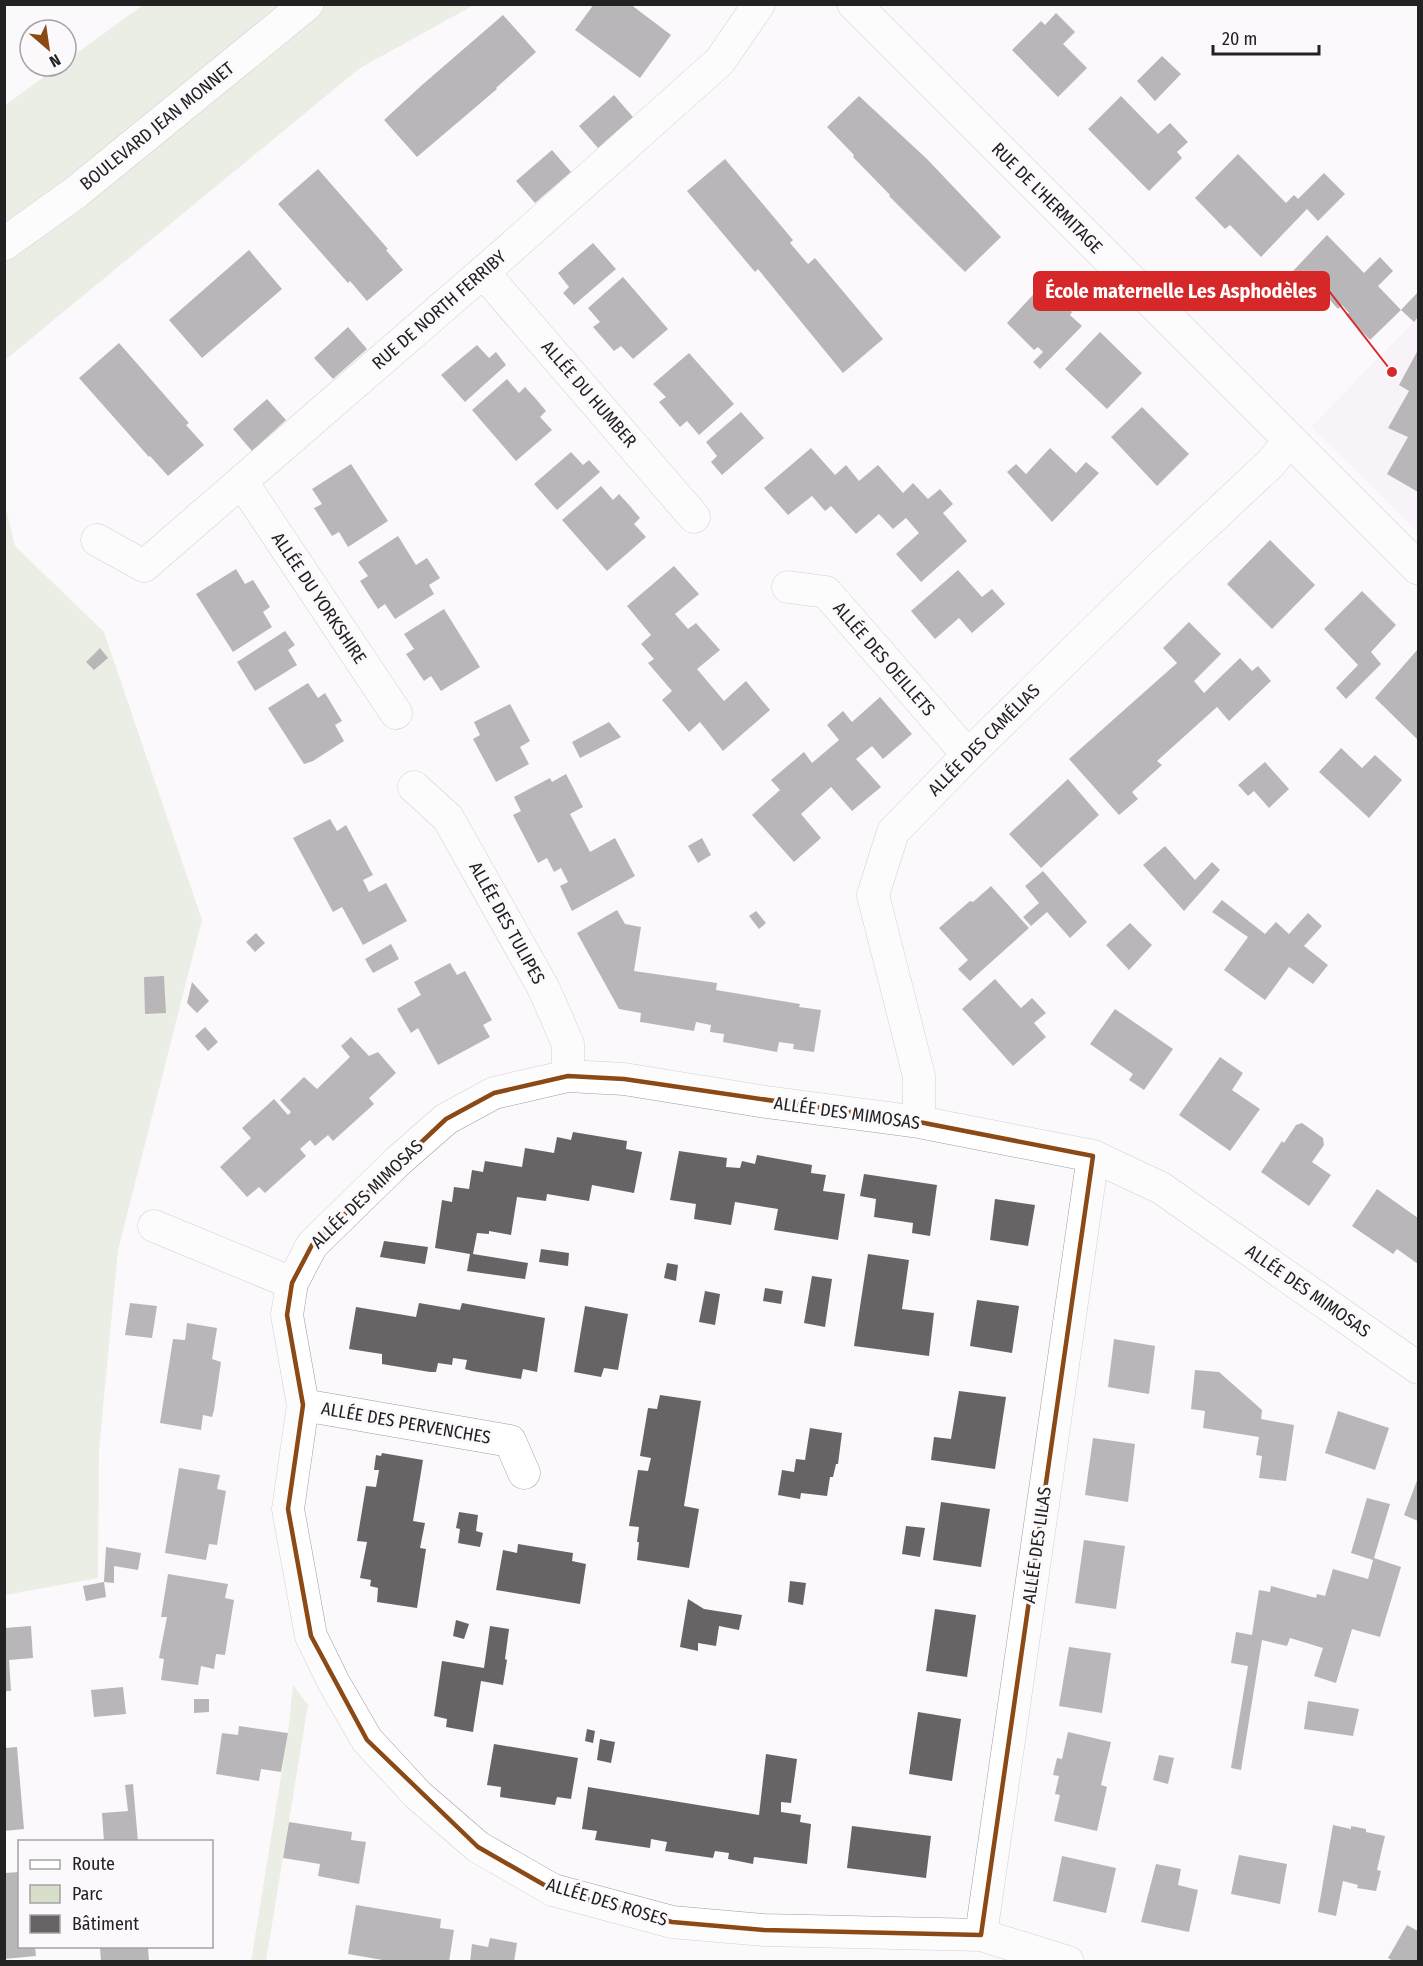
<svg xmlns="http://www.w3.org/2000/svg" width="1423" height="1966" font-family="'Fira Sans Condensed',sans-serif">
<style>
.built{fill:#f4ecf5}
.green{fill:#d8dfc8}
.building{fill:#676466}
.lines{fill:none;stroke-linecap:round;stroke-linejoin:round}
.minor-casing{stroke:#9f9c9f;stroke-width:33}
.tertiary-casing{stroke:#9f9c9f;stroke-width:34}
.minor{stroke:#fff;stroke-width:32}
.tertiary{stroke:#fff;stroke-width:33}
.marked{fill:none;stroke:#8b4915;stroke-width:4.5;stroke-linejoin:round}
.labels{text-anchor:middle;dominant-baseline:central;stroke-width:6;stroke-linejoin:round;paint-order:stroke}
.street-label{font-size:18px;fill:#232223;stroke:#fcf9fc}
.leader{fill:none;stroke:#d62828;stroke-width:2}
.callout-dot{fill:#d62828;stroke:#fcf9fc;stroke-width:2}
.callout{fill:#d62828;stroke:#d62828;stroke-width:2}
.callout-label{font-size:20px;text-anchor:middle;font-weight:bold;fill:#fff}
</style>
<rect width="100%" height="100%" fill="#fcf9fc"/>
<path class="built" d="M1418,317V532L1311,427Z"/>
<path class="green" d="M143,5H474L360,68L5,360L4,106L59,66H66V61Z
M4,500L15,546L104,632L202,920L118,1250L99,1450L98,1578L5,1595Z
M293,1685L308,1705L266,1961L251,1962L288,1733Z"/>
<path class="building" d="M594,4H630L671,35L640,78L575,30Z
M1056,13L1075,32L1063,44L1087,68L1058,97L1012,50L1041,21L1045,25Z
M503,15L536,52L496,88L497,89L417,157L384,120L422,85Z
M1162,56L1181,74L1155,101L1137,81Z
M614,95L633,117L598,148L579,126Z
M859,96L927,159L1001,237L965,272L889,196L890,195L853,157L854,155L827,127Z
M1121,96L1158,134L1170,123L1188,142L1177,152L1182,158L1149,191L1088,129Z
M552,150L571,172L535,203L516,181Z
M1238,154L1286,203L1294,195L1298,199L1324,173L1345,194L1318,221L1307,209L1261,257L1230,225L1225,229L1195,198Z
M725,159L793,240L790,243L808,264L815,258L883,339L843,373L758,269L755,272L687,191Z
M318,169L388,249L386,250L403,270L367,301L350,281L348,283L278,204Z
M1327,235L1364,273L1380,257L1393,271L1378,286L1401,310L1370,340L1346,315L1349,313L1342,305L1338,309L1314,283L1309,287L1293,271Z
M593,243L616,269L574,305L563,293L569,287L558,273Z
M249,250L282,289L202,358L169,320Z
M623,277L668,329L633,359L621,346L614,351L593,327L600,322L588,308Z
M1043,284L1072,312L1070,315L1082,326L1040,369L1033,362L1043,352L1038,347L1034,350L1007,323Z
M1418,292V317L1414,322L1401,310Z
M348,327L367,349L333,379L314,358Z
M1100,332L1142,373L1107,409L1065,369Z
M119,343L189,423L186,425L204,445L168,476L150,456L149,457L79,378Z
M477,345L489,358L496,352L506,365L465,402L441,375Z
M1418,350V492L1387,474L1408,437L1388,428L1409,391L1399,385Z
M689,353L734,404L699,435L687,421L680,427L659,402L666,397L653,384Z
M507,379L519,393L525,387L536,399L546,411L540,417L552,430L516,461L472,410Z
M267,399L286,420L252,451L233,429Z
M1142,407L1189,454L1157,486L1111,437Z
M741,412L764,438L722,475L711,462L717,456L706,442Z
M811,448L835,475L846,465L859,481L878,465L903,493L913,483L928,499L940,489L953,504L943,513L967,541L921,582L896,554L919,533L906,518L893,529L879,514L856,534L831,506L825,511L812,496L788,515L764,488Z
M1050,448L1076,473L1086,462L1099,473L1052,522L1007,472L1016,464L1026,474Z
M571,452L583,465L589,460L600,472L557,510L534,484Z
M351,464L388,521L348,547L339,532L332,536L314,508L322,504L312,489Z
M601,486L613,500L619,494L630,506L640,518L634,524L646,537L607,571L562,520Z
M398,536L416,565L427,558L440,578L429,585L434,594L395,619L385,604L378,609L360,581L368,576L358,562Z
M1270,540L1315,585L1272,629L1227,584Z
M674,566L699,594L675,614L688,629L696,623L720,650L697,669L724,701L746,681L770,710L723,751L700,722L689,732L662,700L672,691L648,663L654,659L641,644L651,635L627,606Z
M236,569L245,584L253,580L270,607L263,612L272,627L233,652L196,594Z
M958,570L982,597L992,589L1005,604L972,633L959,618L935,639L911,611Z
M1362,591L1396,625L1371,652L1381,664L1346,699L1336,688L1358,665L1324,629Z
M444,609L480,667L441,691L431,676L424,681L406,654L414,649L404,634Z
M1189,622L1221,654L1194,681L1204,693L1240,658L1252,671L1258,666L1271,681L1229,721L1217,707L1157,761L1162,765L1132,792L1138,799L1119,815L1069,759L1177,663L1163,648Z
M285,631L295,645L288,650L297,665L255,691L237,662Z
M100,648L108,658L94,670L86,662Z
M1418,649V740L1375,698Z
M308,683L318,698L325,693L342,721L335,725L344,741L313,761L304,764L268,708Z
M880,697L912,734L883,759L872,746L856,759L881,787L852,811L831,787L801,814L821,838L794,862L752,815L780,790L771,780L804,752L812,763L839,740L827,725L843,711L852,722Z
M510,704L530,741L520,747L529,764L496,782L473,739L480,735L474,722Z
M609,722L621,737L580,758L572,742Z
M1341,748L1362,768L1375,755L1402,780L1369,818L1319,772Z
M1265,762L1289,789L1269,808L1254,791L1248,796L1238,785Z
M566,774L583,807L570,814L590,852L615,838L635,876L572,911L560,886L568,882L561,868L554,872L547,858L538,863L513,815L521,811L514,797L550,778L552,782Z
M1068,779L1099,815L1041,868L1009,834Z
M330,819L337,831L346,825L373,875L363,880L369,892L386,883L407,921L363,945L342,907L333,912L293,838Z
M702,838L711,855L698,863L688,846Z
M1165,846L1195,880L1212,862L1220,870L1184,911L1143,865Z
M1043,871L1087,922L1070,938L1047,912L1031,926L1023,917L1039,903L1025,886Z
M991,886L1029,928L970,981L958,969L968,960L939,928L970,901L973,902Z
M1222,900L1265,934L1276,922L1289,934L1308,913L1322,926L1304,946L1328,965L1313,984L1289,967L1265,1000L1224,970L1248,937L1212,912Z
M617,910L625,924L641,927L634,971L717,983L716,990L800,1004L799,1007L821,1010L814,1052L793,1049L794,1044L779,1042L777,1052L723,1042L724,1034L710,1032L711,1025L696,1022L694,1031L647,1023L640,1022L641,1013L619,1009L577,933Z
M756,911L766,923L759,929L749,916Z
M1130,923L1152,945L1129,970L1106,945Z
M256,933L265,943L255,952L246,942Z
M391,944L399,959L373,973L365,959Z
M450,963L457,975L465,971L492,1020L483,1025L490,1037L438,1065L418,1028L411,1033L397,1009L421,995L414,982Z
M164,976L166,1013L145,1014L144,977Z
M995,979L1021,1008L1032,998L1046,1013L1034,1023L1046,1037L1013,1066L962,1009Z
M192,982L209,1001L197,1013L187,1003Z
M1115,1009L1173,1049L1144,1090L1129,1080L1133,1074L1090,1044Z
M205,1027L218,1042L208,1051L195,1036Z
M351,1037L369,1056L378,1052L396,1073L369,1098L374,1104L333,1141L328,1135L315,1146L310,1140L300,1149L306,1156L265,1193L259,1187L247,1197L220,1167L251,1138L242,1128L274,1099L288,1115L291,1112L280,1100L304,1077L317,1089L350,1057L341,1046Z
M1220,1057L1243,1073L1232,1090L1260,1109L1230,1151L1179,1115Z
M1302,1123L1323,1138L1324,1145L1312,1162L1331,1175L1309,1206L1261,1172L1282,1141L1284,1143L1296,1125Z
M573,1132L627,1141L626,1149L642,1152L634,1193L592,1185L589,1201L547,1194L546,1201L517,1197L511,1235L489,1231V1234L477,1233L473,1254L528,1263L525,1279L467,1271L470,1254L435,1248L442,1200L452,1202L454,1187L469,1189L472,1170L483,1172L485,1161L522,1167L525,1148L554,1153L557,1137L571,1140Z
M679,1151L727,1158L726,1167L740,1168L742,1161L755,1164L757,1155L812,1165L811,1173L826,1175L823,1191L845,1194L838,1240L774,1230L778,1209L735,1202L731,1225L694,1219L696,1204L670,1200Z
M864,1174L937,1185L930,1236L912,1233L913,1223L874,1217L876,1199L860,1196Z
M1377,1189L1418,1218V1264L1397,1249L1393,1254L1352,1226Z
M995,1199L1035,1205L1028,1246L990,1240Z
M384,1241L428,1247L425,1264L380,1257Z
M541,1249L569,1253L568,1266L539,1262Z
M868,1254L909,1260L902,1309L934,1313L929,1356L854,1346Z
M667,1263L678,1265L676,1281L664,1278Z
M812,1276L832,1279L825,1327L804,1323Z
M765,1288L783,1291L781,1304L763,1301Z
M705,1291L720,1294L715,1325L699,1322Z
M977,1300L1019,1306L1012,1353L970,1346Z
M130,1303L157,1306L152,1338L125,1335Z
M419,1303L460,1310L462,1303L545,1318L537,1372L523,1369L521,1379L472,1371L465,1369L467,1360L453,1358L452,1365L438,1363L436,1372H430L382,1364V1354L349,1349L356,1307L416,1317Z
M585,1306L628,1314L618,1370L604,1368L601,1377L574,1372Z
M187,1323L217,1328L212,1359L221,1362L214,1410L212,1417L203,1415L201,1430L160,1423L173,1339L185,1340Z
M1114,1339L1155,1346L1149,1394L1108,1387Z
M1195,1370L1219,1372L1262,1410L1261,1419L1294,1425L1286,1481L1259,1478L1262,1456L1256,1455L1259,1437L1203,1428L1205,1411L1191,1409Z
M959,1391L1006,1397L995,1469L931,1460L934,1437L951,1439Z
M660,1395L701,1401L684,1506L699,1509L689,1568L637,1560L639,1542H637L639,1527L629,1526L638,1470L648,1471L651,1458L640,1456L648,1408L657,1409Z
M1338,1411L1389,1428L1375,1470L1325,1453Z
M810,1428L842,1433L838,1464H836L833,1477H830L827,1496L801,1493L800,1499L778,1495L782,1470L794,1472L796,1459L805,1460Z
M1093,1438L1135,1444L1128,1502L1085,1495Z
M382,1453L423,1460L413,1521L425,1523L420,1548L426,1549L417,1608L377,1602L378,1588L370,1586L371,1580L360,1578L367,1542L357,1541L366,1486L376,1487L379,1470H374L376,1455L381,1456Z
M179,1468L220,1475L217,1489L226,1491L217,1545L209,1544L206,1560L165,1553Z
M1418,1478V1521L1404,1515Z
M1367,1498L1390,1504L1374,1558L1401,1567L1380,1637L1352,1629L1336,1683L1314,1676L1323,1648L1290,1638L1287,1646L1262,1640L1241,1770L1231,1768L1248,1666L1231,1663L1236,1632L1252,1635L1259,1590L1270,1592L1271,1586L1316,1598L1317,1594L1325,1596L1333,1569L1368,1579L1373,1560L1351,1553Z
M941,1502L990,1509L981,1567L933,1560Z
M459,1512L478,1515L476,1531L483,1533L480,1547L458,1543L460,1529L456,1528Z
M906,1526L925,1528L920,1557L902,1554Z
M1084,1540L1125,1546L1116,1609L1075,1603Z
M518,1544L573,1553L572,1561L586,1564L580,1604L496,1590L503,1550L517,1553Z
M106,1547L141,1553L138,1570L114,1566V1583L104,1582Z
M168,1574L228,1584L225,1598L234,1600L225,1655L216,1654L214,1669L201,1666L198,1685L161,1680L164,1659L159,1658L167,1617H161Z
M790,1581L806,1583L803,1605L788,1602Z
M104,1582L106,1597L86,1601L83,1586Z
M688,1599L704,1609L742,1615L739,1630L719,1626L716,1646L698,1643V1651L680,1647Z
M935,1609L976,1615L967,1677L926,1671Z
M456,1620L469,1624L464,1639L453,1636Z
M31,1626L33,1658L9,1660L11,1691H4V1628Z
M490,1626L509,1629L505,1659L507,1660L503,1685L481,1681L473,1732L446,1727L447,1719L434,1716L442,1661L484,1668Z
M1069,1647L1111,1653L1102,1713L1059,1706Z
M123,1687L126,1714L94,1717L91,1690Z
M194,1699H209V1712L194,1713Z
M1308,1701L1359,1709L1353,1736L1304,1729Z
M918,1712L961,1719L952,1781L909,1774Z
M239,1726L288,1733L281,1772L261,1769L259,1781L216,1774L222,1733L238,1735Z
M587,1729L595,1731L593,1743L585,1741Z
M1068,1732L1111,1742L1101,1785L1107,1787L1097,1831L1054,1821L1060,1795L1055,1794L1059,1776L1053,1775L1057,1758L1062,1759Z
M600,1739L615,1742L611,1763L597,1760Z
M494,1744L578,1758L571,1799L557,1797L555,1805L500,1797L501,1787L487,1785Z
M17,1747L24,1829L4,1831V1748Z
M766,1754L797,1759L791,1803L781,1802V1812L801,1815L800,1822L811,1824L807,1864L754,1857L753,1864L728,1859L729,1853L715,1851L713,1858L665,1851L667,1842L651,1839L650,1848L643,1847L595,1840L597,1831L582,1829L588,1787L759,1815Z
M1159,1755L1174,1758L1168,1784L1153,1780Z
M133,1784L138,1842H104L102,1813L128,1811L125,1785Z
M289,1822L352,1832L351,1840L366,1842L359,1884L318,1876L320,1864L283,1858Z
M1333,1825L1351,1829V1826L1366,1829V1832L1385,1836L1377,1870L1381,1871L1376,1891L1357,1888L1358,1885L1343,1881L1336,1916L1318,1912Z
M852,1826L931,1836L926,1878L847,1868Z
M1239,1855L1287,1864L1280,1904L1231,1894Z
M1062,1856L1116,1868L1106,1913L1053,1901Z
M1156,1864L1181,1869L1178,1885L1198,1890L1189,1932L1141,1922Z
M20,1872V1947H35L36,1956L4,1959V1873Z
M356,1905L441,1919L440,1928L454,1930L449,1962H394L348,1954Z
M1407,1925L1418,1931V1962H1395L1388,1958Z
M490,1938L517,1943L514,1962H470L472,1944L488,1947Z
M100,1947H148L149,1962H101Z"/>
<g class="lines">
<g class="minor-casing">
<path id="minor" d="M483,272L694,517
M242,482L396,713
M97,540L144,566L512,247L720,61L759,4
M788,587L826,592L968,755
M414,787L448,818L544,989L568,1044V1076
M919,1122V1076L873,895L893,832L968,755L1160,567L1270,464L1289,441
M154,1226L292,1283
M303,1405L510,1441L524,1473
M981,1935L1093,1156
M1068,1962L981,1935L764,1930L672,1922L553,1890L478,1847L418,1795L367,1740L334,1683L311,1636L288,1509L303,1405L287,1315L292,1283L312,1245L398,1161L446,1119L494,1093L568,1076L624,1079L766,1102L919,1122L1093,1156L1161,1188L1418,1368"/>
</g>
<g class="tertiary-casing">
<path id="tertiary" d="M854,4L1418,568
M4,244L75,193L307,4"/>
</g>
<use href="#minor" class="minor"/>
<use href="#tertiary" class="tertiary"/>
</g>
<path d="M0 0H1423V1966H0ZM568,1076L624,1079L919,1122L1093,1156L981,1935L764,1930L672,1922L553,1890L478,1847L367,1740L311,1636L288,1509L303,1405L287,1315L292,1283L312,1245L446,1119L494,1093Z" fill="#fcf9fc" fill-opacity=".55" fill-rule="evenodd"/>
<path class="marked" d="M568,1076L624,1079L919,1122L1093,1156L981,1935L764,1930L672,1922L553,1890L478,1847L367,1740L311,1636L288,1509L303,1405L287,1315L292,1283L312,1245L446,1119L494,1093Z"/>
<g class="labels">
<g class="street-label">
<text transform="translate(157 126) rotate(-39)">BOULEVARD JEAN MONNET</text>
<text transform="translate(1047 198) rotate(45)">RUE DE L'HERMITAGE</text>
<text transform="translate(439 310) rotate(-41)">RUE DE NORTH FERRIBY</text>
<text transform="translate(589 394) rotate(49)">ALLÉE DU HUMBER</text>
<text transform="translate(319 598) rotate(56)">ALLÉE DU YORKSHIRE</text>
<text transform="translate(884 659) rotate(49)">ALLÉE DES OEILLETS</text>
<text transform="translate(984 740) rotate(-45)">ALLÉE DES CAMÉLIAS</text>
<text transform="translate(507 923) rotate(61)">ALLÉE DES TULIPES</text>
<text transform="translate(847 1113) rotate(8)">ALLÉE DES MIMOSAS</text>
<text transform="translate(367 1194) rotate(-44)">ALLÉE DES MIMOSAS</text>
<text transform="translate(1308 1291) rotate(35)">ALLÉE DES MIMOSAS</text>
<text transform="translate(406 1423) rotate(10)">ALLÉE DES PERVENCHES</text>
<text transform="translate(1037 1545) rotate(-82)">ALLÉE DES LILAS</text>
<text transform="translate(607 1902) rotate(17)">ALLÉE DES ROSES</text>
</g>
</g>
<path class="leader" d="M1392 372L1329 291"/>
<circle class="callout-dot" cx="1392" cy="372" r="6"/>
<rect class="callout" x="1034" y="272" width="295" height="38" rx="6"/>
<g class="callout-label">
<text x="1181" y="298">École maternelle Les Asphodèles</text>
</g>
<rect width="1423" height="1966" fill="none" stroke="#232223" stroke-width="12"/>
<rect x="18" y="1840" width="195" height="108" fill="#fcf9fc" stroke="#a5a3a5" stroke-width="1.5"/>
<rect x="30" y="1860" width="30" height="9" fill="#ffffff" stroke="#a5a3a5" stroke-width="1.5"/>
<text x="72" y="1870" font-size="18" fill="#232223">Route</text>
<rect x="30" y="1885" width="30" height="18" fill="#d8dfc8" stroke="#a5a3a5" stroke-width="1.5"/>
<text x="72" y="1900" font-size="18" fill="#232223">Parc</text>
<rect x="30" y="1915" width="30" height="18" fill="#676466" stroke="#a5a3a5" stroke-width="1.5"/>
<text x="72" y="1930" font-size="18" fill="#232223">Bâtiment</text>
<g transform="translate(48 48) rotate(151)"><circle r="28" fill="#fcf9fc" stroke="#a5a3a5" stroke-width="1.5"/>
<path d="M0-4.5L10 22L0 15L-10 22Z" fill="#8b4915"/>
<text y="-9" font-size="16" font-weight="bold" text-anchor="middle" fill="#232223">N</text>
</g>
<path d="M1213 45v9h106v-9" fill="none" stroke="#232223" stroke-width="3"/>
<text x="1222" y="45" font-size="18" fill="#232223" stroke="#fcf9fc" stroke-width="4.5" paint-order="stroke">20 m</text>
</svg>
